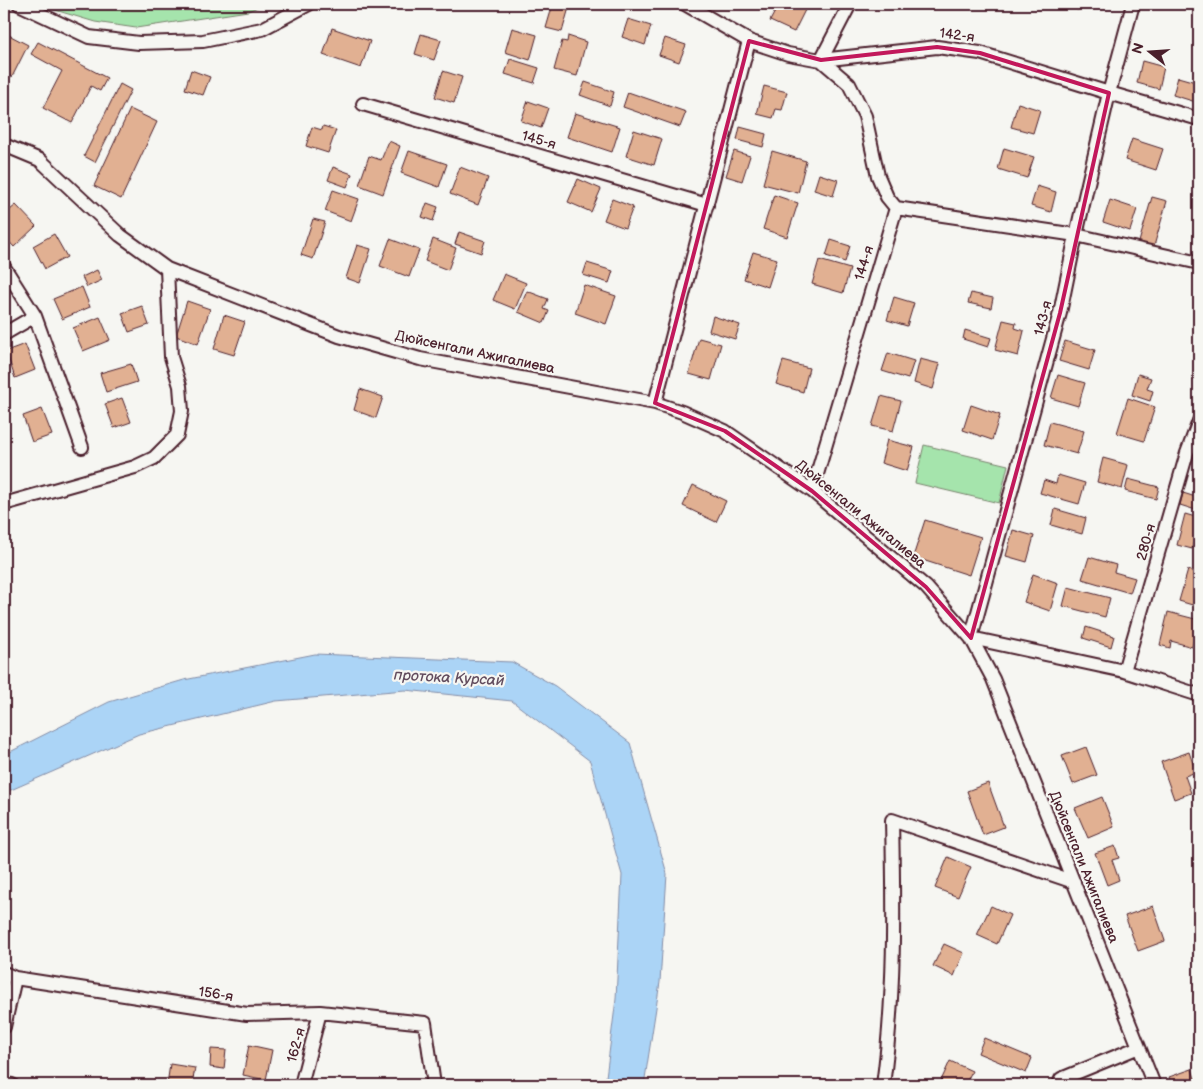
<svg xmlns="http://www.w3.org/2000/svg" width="1203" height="1089" font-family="'Balsamiq Sans',sans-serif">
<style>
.green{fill:#a5e4ac;stroke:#78826c}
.water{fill:#abd4f6;stroke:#848ca5}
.building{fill:#e1b092;stroke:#4a1f2b}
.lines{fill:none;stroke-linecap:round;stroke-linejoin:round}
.street-casing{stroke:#4a1f2b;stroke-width:16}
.street{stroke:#f6f6f2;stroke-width:12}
.marked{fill:none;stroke:#c2185b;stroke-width:4;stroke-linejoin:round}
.labels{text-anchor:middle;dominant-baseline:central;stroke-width:4.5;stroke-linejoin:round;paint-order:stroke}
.street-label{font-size:14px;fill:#4a1f2b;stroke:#f6f6f2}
.water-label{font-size:15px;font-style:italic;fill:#624c5e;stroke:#f6f6f2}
</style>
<rect width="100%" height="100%" fill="#f6f6f2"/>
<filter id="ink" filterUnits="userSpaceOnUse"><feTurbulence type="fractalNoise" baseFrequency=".02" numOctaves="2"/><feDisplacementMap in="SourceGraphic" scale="10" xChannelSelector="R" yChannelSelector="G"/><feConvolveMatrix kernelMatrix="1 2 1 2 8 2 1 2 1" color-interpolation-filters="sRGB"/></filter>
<g filter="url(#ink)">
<path class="green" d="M35,4H265L248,11L136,28L95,22Z
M924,445L1008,465L999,503L915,483Z"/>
<path class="water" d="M315,654L512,662L555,686L630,743L667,874L660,982L644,1085H605L616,999L622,875L590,761L512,701L405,690L276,701L139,734L4,793V755L109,702L184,680Z"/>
<path class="building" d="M553,4H570L562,32L546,28Z
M779,4H808L794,32L770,21Z
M1055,4H1080L1078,10Z
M628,19L651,26L645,45L622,37Z
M332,28L370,41L361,68L323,55Z
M512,28L537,35L530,60L505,52Z
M5,33L28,45L12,77L4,73Z
M421,34L441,40L434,60L415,54Z
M568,36L586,42L577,76L554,70L562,41L567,42Z
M665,38L686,45L679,62L659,55Z
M38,42L107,78L100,91L91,86L72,123L43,108L62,71L31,54Z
M510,59L539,68L534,83L505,74Z
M1142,61L1164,67L1159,89L1137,83Z
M191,70L210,77L203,95L185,89Z
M443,71L462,77L454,103L435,97Z
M1178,77L1199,83V103L1173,95Z
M585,82L614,92L610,106L580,95Z
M120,84L131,90L95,162L84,156Z
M764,86L787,92L782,110L776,109L773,118L757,114Z
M628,92L686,112L680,127L623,107Z
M528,101L548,108L541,128L521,121Z
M1018,103L1040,110L1033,133L1011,127Z
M130,109L157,122L121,199L94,186Z
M575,113L620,127L612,152L567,137Z
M323,126L336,130L328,153L306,146L312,127L322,130Z
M740,127L766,134L763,147L737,140Z
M634,130L662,139L654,165L626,156Z
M1132,139L1163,149L1156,170L1125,160Z
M389,141L400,146L383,194L359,185L369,156L381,160Z
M1004,148L1034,157L1027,178L998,169Z
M409,151L447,164L439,187L401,173Z
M734,151L750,156L742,181L726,176Z
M772,151L806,161L798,193L763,184Z
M333,167L352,174L347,187L328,180Z
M460,167L488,178L478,205L450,194Z
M819,174L838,180L833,196L814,190Z
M578,179L601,189L591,212L568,202Z
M1037,186L1056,192L1051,212L1031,206Z
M333,190L359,199L351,221L325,211Z
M774,195L798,203L787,237L763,229Z
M1152,197L1167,201L1154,246L1139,242Z
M612,199L633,207L625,228L604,220Z
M1110,200L1137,209L1130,231L1103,222Z
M427,203L438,207L433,221L422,217Z
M16,205L36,226L14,247L4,236V215Z
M313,219L325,222L313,259L301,255Z
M459,232L485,241L481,253L455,244Z
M54,234L67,257L45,269L33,246Z
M390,239L419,250L409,277L380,266Z
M433,239L456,248L448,270L425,261Z
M831,240L850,246L845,262L826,256Z
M357,245L371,249L360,283L346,278Z
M753,252L777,259L768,287L744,279Z
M819,260L850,269L843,293L812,284Z
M587,263L613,271L609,283L583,275Z
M97,270L102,280L87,287L82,277Z
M504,274L526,283L515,309L493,300Z
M584,285L616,296L606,324L575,313Z
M82,287L90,307L62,319L53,299Z
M527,291L548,299L544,309L549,311L544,323L518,312Z
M971,293L993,298L991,308L968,303Z
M894,297L914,303L907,326L887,320Z
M187,301L210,309L198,344L176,336Z
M142,306L149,325L129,332L122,313Z
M224,315L245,322L234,355L214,349Z
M713,316L740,325L735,339L709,331Z
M100,317L110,340L83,351L73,328Z
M1003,320L1016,323L1015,328L1024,331L1018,356L995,350Z
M965,330L991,338L988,347L963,339Z
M699,338L721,344L711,380L689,374Z
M1065,341L1095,350L1089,370L1059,361Z
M25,344L35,370L15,378L6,351Z
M888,353L914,361L908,379L882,371Z
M920,359L940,364L933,389L914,383Z
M783,361L809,368L803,392L776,384Z
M131,364L137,382L106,392L100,373Z
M1138,374L1151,378L1147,389L1153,391L1150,401L1132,395Z
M1058,375L1085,383L1078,406L1051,398Z
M360,389L383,397L376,418L354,410Z
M881,396L901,401L893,431L872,426Z
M122,398L131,422L114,428L105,404Z
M1128,398L1155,407L1144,441L1117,433Z
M971,405L1000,415L992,440L963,430Z
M42,409L52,435L32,442L23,416Z
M1050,422L1084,431L1077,454L1044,445Z
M887,440L914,447L907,471L881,463Z
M1103,458L1128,465L1122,489L1097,482Z
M1058,475L1085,483L1079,504L1040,493L1044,480L1056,484Z
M1128,479L1159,487L1156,499L1125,491Z
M693,485L726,501L716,522L683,506Z
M1183,493L1199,498V511L1180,505Z
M1055,509L1086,518L1082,534L1051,525Z
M1185,514L1199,518L1192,549L1177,545Z
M925,520L981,537L969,575L913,557Z
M1013,530L1034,536L1027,562L1006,556Z
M1089,557L1116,565L1114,572L1135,578L1130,593L1082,579Z
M1188,570L1199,574V607L1179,601Z
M1033,574L1058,583L1050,611L1024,602Z
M1068,587L1110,598L1105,617L1063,606Z
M1168,612L1199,620L1192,647L1171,641L1170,648L1160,645Z
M1086,627L1114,636L1111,647L1083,638Z
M1086,747L1097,775L1073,784L1062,756Z
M1189,752L1196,772L1185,776L1191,793L1174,799L1161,762Z
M988,783L1004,827L983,835L967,791Z
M1102,797L1114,827L1088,838L1075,808Z
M1115,846L1119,858L1112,860L1119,880L1107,885L1095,853Z
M948,857L971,867L958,897L935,888Z
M991,906L1010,915L997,944L977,935Z
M1153,906L1165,941L1138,951L1125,916Z
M944,944L964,953L954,976L933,966Z
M984,1038L1032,1058L1026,1073L978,1053Z
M249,1045L272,1050L266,1080L243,1075Z
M211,1049L226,1050L224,1069L210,1067Z
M950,1061L972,1071L965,1085H939Z
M170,1064L195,1068L192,1085H167Z
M1192,1069L1197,1085H1172L1169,1077Z"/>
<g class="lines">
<g class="street-casing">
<path id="street" d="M19,4L89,37L139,43L203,41L262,29L309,4
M685,4L749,41L788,54L821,60L937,47L980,53L1109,93L1199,119
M1133,4L1109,93L1076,235L1060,313L971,638L1124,671L1199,695
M363,104L707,205
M4,145L40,160L120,235L167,269L339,336L420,359L655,403L682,412L725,431L812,491L926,587L971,638L993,679L1154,1085
M896,208L1076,235L1199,263
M4,267L35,316L82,447
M4,334L35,316
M655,403L749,41
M812,491L896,208L887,197L878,176L865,116L849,84L821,60L850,4
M4,504L135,467L154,458L177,435L182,411L180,386L171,357L167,269
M1124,671L1187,453L1199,421
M4,973L15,978L247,1014L320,1012L425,1023L434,1085
M4,1027L15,978
M4,1083L12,1085
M301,1085L320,1012
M883,1085C895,997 894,909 892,820L1074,882
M1059,1085L1061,1079L1139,1047"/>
</g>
<use href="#street" class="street"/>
</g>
</g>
<path class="marked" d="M749,41L821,60L937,47L980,53L1109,93L1060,313L971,638L926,587L812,491L725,431L655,403Z"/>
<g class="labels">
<g class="street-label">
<text transform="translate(957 35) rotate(7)">142-я</text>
<text transform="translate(539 140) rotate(16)">145-я</text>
<text transform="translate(864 263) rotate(-73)">144-я</text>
<text transform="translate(1043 318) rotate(-76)">143-я</text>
<text transform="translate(475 352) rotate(12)">Дюйсенгали Ажигалиева</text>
<text transform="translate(861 514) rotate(39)">Дюйсенгали Ажигалиева</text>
<text transform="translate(1146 542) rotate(-74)">280-я</text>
<text transform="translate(1084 867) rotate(68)">Дюйсенгали Ажигалиева</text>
<text transform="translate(216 994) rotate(9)">156-я</text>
<text transform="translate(296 1045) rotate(-75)">162-я</text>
</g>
<g class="water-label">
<text transform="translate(449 678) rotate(3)">протока Курсай</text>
</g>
</g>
<rect width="1203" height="1089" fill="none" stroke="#f6f6f2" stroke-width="20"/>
<rect x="10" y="10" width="1183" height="1069" fill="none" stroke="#4a1f2b" stroke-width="2" filter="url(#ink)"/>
<g transform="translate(1150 52) rotate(287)" stroke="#f6f6f2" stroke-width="4" paint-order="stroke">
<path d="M0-4L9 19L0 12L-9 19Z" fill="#4a1f2b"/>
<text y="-8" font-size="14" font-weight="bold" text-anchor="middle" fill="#4a1f2b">N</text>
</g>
</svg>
